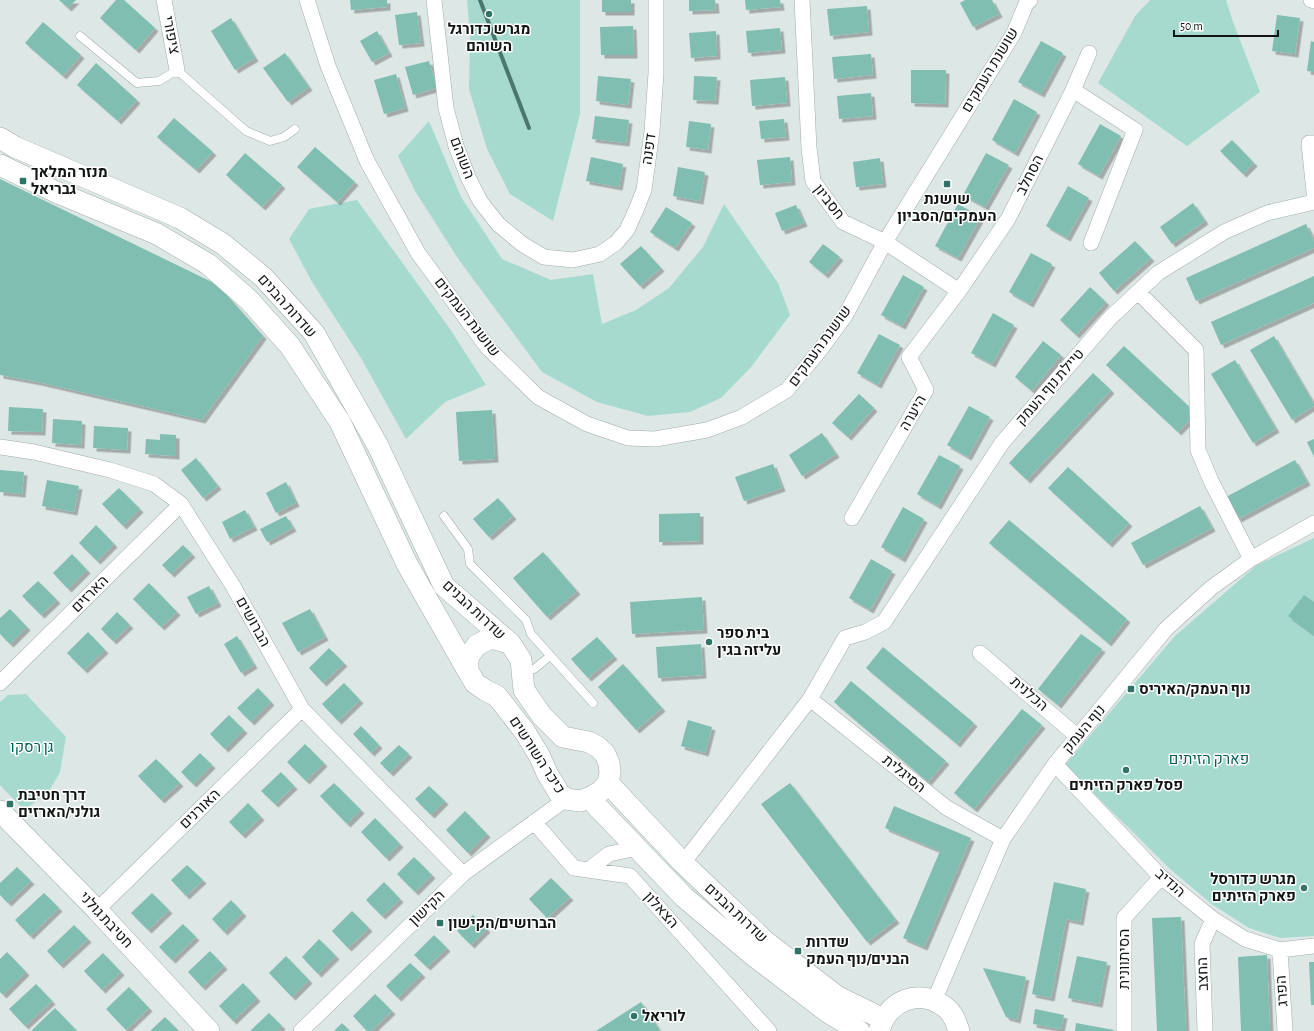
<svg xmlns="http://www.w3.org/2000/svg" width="1314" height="1031" font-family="'Alegreya Sans',Heebo,sans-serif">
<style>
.green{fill:#a7dacf}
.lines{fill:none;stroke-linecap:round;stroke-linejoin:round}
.stream{stroke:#4b776e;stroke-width:4}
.building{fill:#7fbeb1;filter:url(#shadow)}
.lane-casing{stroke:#a2acaa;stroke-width:9}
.street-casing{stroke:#a2acaa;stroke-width:16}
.secondary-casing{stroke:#a2acaa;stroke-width:22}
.lane{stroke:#fff;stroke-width:8}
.street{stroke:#fff;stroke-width:15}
.secondary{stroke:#fff;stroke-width:21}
.poi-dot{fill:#307468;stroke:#fff;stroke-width:1.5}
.labels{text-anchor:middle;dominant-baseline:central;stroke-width:3;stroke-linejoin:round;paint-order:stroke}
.poi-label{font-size:15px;font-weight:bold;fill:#111514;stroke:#fff;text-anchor:start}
.street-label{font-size:15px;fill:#111514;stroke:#fff}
.park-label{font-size:15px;fill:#075f53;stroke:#fff}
</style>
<defs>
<filter id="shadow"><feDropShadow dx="3.5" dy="3.5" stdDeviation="0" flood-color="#0004"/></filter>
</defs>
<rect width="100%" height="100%" fill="#dde7e5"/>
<path class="green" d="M467,0H580V114L553,221L510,194L487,149L469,89L470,35Z
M1150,0H1226L1233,22L1260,92L1187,146L1098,83L1135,16Z
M429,121L461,197L502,259L551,280L593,274L602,324L636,310L669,288L703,247L724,204L778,283L790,315L751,367L721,398L690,412L648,416L597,402L542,372L459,260L415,191L398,156Z
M357,200L450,329L486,385L445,402L406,439L361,358L312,282L289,239L309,209Z
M1314,538V936L1280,938L1249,928L1213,905L1170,869L1065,765L1175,636L1257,565Z
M26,694L66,737L60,772L48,793L24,810L0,785V702L8,695Z"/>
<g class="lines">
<path class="stream" d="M480,0L529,128"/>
</g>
<path class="building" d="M59,0H76L68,8Z
M116,0H124L155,28L136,50L100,18Z
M350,0H387V7L351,10Z
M602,0H631V12H602Z
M689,0H715L716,10L689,11Z
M745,0H780L781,7L746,10Z
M965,0H992L999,14L973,27L960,3Z
M867,6L869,32L830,36L827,9Z
M417,12L421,43L399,45L395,15Z
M1277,15L1300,18L1295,54L1272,51Z
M231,18L255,58L235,70L211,31Z
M43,22L81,55L63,76L25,43Z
M633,26L634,55H601L600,27Z
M780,28L782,50L748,53L746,31Z
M377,31L389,53L372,62L360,41Z
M716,31L717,56L691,58L689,33Z
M1041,41L1063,53L1041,94L1018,82Z
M1311,41L1314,42V72L1307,71Z
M285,53L309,87L288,102L263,68Z
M871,54L873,75L834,79L832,57Z
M429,61L437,88L413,95L405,67Z
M96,63L137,100L118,121L77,85Z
M911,70H946L945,104L911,103Z
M396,74L405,108L384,114L374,80Z
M598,76L631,79L628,105L596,101Z
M694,76L717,77L715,101L693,100Z
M785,77L787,103L752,106L750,80Z
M871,93L873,116L839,119L837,96Z
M1014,99L1037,112L1015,153L992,140Z
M595,116L629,120L626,143L592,139Z
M174,118L213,152L196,170L157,137Z
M784,119L786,137L761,139L759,121Z
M689,121L711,124L708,150L686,147Z
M1100,124L1121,136L1099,176L1078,164Z
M1232,140L1254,163L1243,174L1220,151Z
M315,147L355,182L337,202L297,167Z
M245,153L282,185L262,207L226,175Z
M986,153L1009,165L985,207L963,195Z
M591,157L623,164L619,187L586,181Z
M790,157L792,182L760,185L757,160Z
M880,158L883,184L856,187L853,162Z
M678,167L705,172L700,201L673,196Z
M0,179L218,285L263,336L202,420L38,382L0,375Z
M1068,186L1089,198L1067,238L1046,226Z
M1193,203L1205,221L1172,244L1160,227Z
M958,204L981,217L958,258L935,246Z
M796,205L804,223L782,231L775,213Z
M666,207L692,223L675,248L650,232Z
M1306,224L1314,241V248L1196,301L1186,278Z
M1135,241L1151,258L1114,291L1099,273Z
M823,244L840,257L825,275L809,262Z
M641,246L661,268L640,286L620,264Z
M1031,253L1052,264L1030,304L1009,292Z
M903,275L924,287L902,326L881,315Z
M1314,276V303L1221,345L1211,322Z
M1090,287L1106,302L1076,335L1060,320Z
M993,313L1014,325L992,364L971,353Z
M879,334L900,345L878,385L857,373Z
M1274,336L1314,404V406L1292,420L1250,350Z
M1043,341L1061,355L1032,391L1015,377Z
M1124,346L1196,413L1178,432L1106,365Z
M1235,360L1276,429L1253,443L1211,374Z
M1093,373L1111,390L1027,480L1009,463Z
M859,394L874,408L848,437L832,423Z
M969,406L990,417L968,457L947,445Z
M9,407L43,409L42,432L8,431Z
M492,410L495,459L459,461L456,412Z
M53,419L82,421L81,445L52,443Z
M94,426L128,428L127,450L93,448Z
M822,433L836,454L802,476L789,455Z
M160,434L176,435V456L145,454L146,439L160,440Z
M1314,439V457L1307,442Z
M939,455L960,466L938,506L917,494Z
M196,458L218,486L203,498L181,470Z
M1295,460L1307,482L1238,519L1226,497Z
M773,464L782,488L744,501L735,477Z
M1068,467L1129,523L1109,544L1048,488Z
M0,470L24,472L22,494L0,492Z
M47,480L79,486L74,512L42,506Z
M286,482L296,503L276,513L266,493Z
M119,488L140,509L123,526L102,504Z
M498,498L513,516L489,537L473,519Z
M1200,506L1212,528L1143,565L1131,543Z
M903,507L924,519L902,559L881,547Z
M245,510L254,527L230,539L222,522Z
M700,513V541L659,542V514Z
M286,516L293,528L267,542L260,529Z
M1009,520L1127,619L1108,643L989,543Z
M96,525L114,544L97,561L79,543Z
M183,545L192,554L171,574L162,565Z
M543,552L577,591L547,617L513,578Z
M72,554L87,570L68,589L53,573Z
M871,559L892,571L870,610L849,598Z
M38,581L57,600L41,615L22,596Z
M149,583L177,612L161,627L133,599Z
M209,586L218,603L196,614L187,597Z
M1304,595L1314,602V635L1288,616Z
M702,597L704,630L632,634L630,602Z
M10,609L27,627L10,644L0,634V618Z
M310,609L325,637L298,652L282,623Z
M117,612L130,625L113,641L101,629Z
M88,632L105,650L84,670L67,653Z
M1081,634L1102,649L1058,705L1038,689Z
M237,636L254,665L241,673L224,644Z
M597,637L614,656L588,678L571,659Z
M701,644L703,675L658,678L656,647Z
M883,647L974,723L957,744L866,668Z
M329,648L344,663L323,683L309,668Z
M623,664L662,708L636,730L598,687Z
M851,681L946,761L928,782L834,702Z
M344,683L360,700L338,721L322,704Z
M258,688L271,702L251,722L237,708Z
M1022,709L1042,725L974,809L954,793Z
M229,715L244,730L225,749L210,734Z
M688,720L712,727L705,753L681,746Z
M361,726L379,745L371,753L353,734Z
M305,744L324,763L306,781L287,762Z
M399,745L409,754L390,773L380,763Z
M200,753L212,765L193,784L181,772Z
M156,759L180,783L161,800L138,776Z
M281,772L294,786L275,804L261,791Z
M334,783L361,810L347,824L320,796Z
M790,783L896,920L867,942L761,804Z
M429,786L445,801L431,815L415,799Z
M248,803L261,817L242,835L229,822Z
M894,806L971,838L924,947L903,938L940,851L885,828Z
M465,811L487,834L468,853L446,830Z
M375,818L400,844L386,858L361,832Z
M414,857L432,875L415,892L397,874Z
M187,865L203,880L186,896L171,880Z
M17,867L31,881L8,903L0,895V883Z
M551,878L570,897L547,918L529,899Z
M384,882L400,899L382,916L366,900Z
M1054,882L1086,889L1080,922L1066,919L1051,998L1032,994Z
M44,893L59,908L30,936L15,920Z
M152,893L169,910L148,930L131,913Z
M231,900L243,913L224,932L212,919Z
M352,911L369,928L348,948L332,931Z
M473,915L487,929L471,945L457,931Z
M1181,917L1186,1031H1157L1152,918Z
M183,924L196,937L172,960L159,947Z
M74,925L88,939L60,965L47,951Z
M434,935L447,948L427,967L414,955Z
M319,939L336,956L318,974L302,957Z
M210,951L224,966L202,987L188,972Z
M7,952L26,972L3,995L0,992V959Z
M103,953L121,972L102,990L84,971Z
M1267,955L1270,1031H1241L1238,957Z
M286,956L309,980L292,997L269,973Z
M1077,956L1107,962L1099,1004L1068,998Z
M1309,962H1314V1005H1311Z
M410,963L422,974L398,998L386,986Z
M983,968L1026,977L1017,1020L1006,1017Z
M243,983L257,998L233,1021L219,1006Z
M36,984L52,1001L25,1026L9,1009Z
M129,987L149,1008L126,1030L106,1009Z
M375,994L392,1011L371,1031H367L353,1016Z
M641,1002L660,1031H596Z
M55,1008L77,1031H31Z
M1035,1009L1064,1015L1061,1029L1033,1024Z
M269,1013L282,1026L277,1031H250Z
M165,1017L179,1031H150Z
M342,1023L350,1031H334Z
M1076,1023L1114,1030V1031H1075Z"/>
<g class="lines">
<g class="lane-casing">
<path id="lane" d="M80,36L137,83L159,81L177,70L246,131L270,141L284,137L295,129
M444,516L468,549L470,564L526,620L531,634L593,703
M523,670L534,669L550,656"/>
</g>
<g class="street-casing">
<path id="street" d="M164,0L177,70
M307,0L328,66L367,161L418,253L487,347L538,397L587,424L628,438L655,439L707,430L742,417L787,390L820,350L845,316L885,242L1014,33L1026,4L1030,0
M434,0L446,108L456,146L468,177L480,201L498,224L522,244L544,257L573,260L600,254L616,243L627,230L636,210L644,190L652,131L656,73V0
M802,0L809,148L813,181L843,222L885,242L959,291
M1311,0L1314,1
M1073,90L1135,130L1091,243
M1314,143H1309L1314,192
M1138,292L1196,350L1198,450L1211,481L1251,559
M0,447L34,452L110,470L154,484L181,504L233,586L302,709L463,874
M852,518L926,390L909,357L959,291L1008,219L1073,90L1089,53
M980,653L1077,736
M0,683L181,504
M810,699L947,808L1003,839
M1055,764L1161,877L1213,919L1245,939L1280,950L1314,946
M534,822L574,868L630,876L769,1031
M683,863L810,699L845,638L865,632L884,622L1002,443L1110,318L1158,273L1224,232L1267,213L1314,202
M588,870L609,854L637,848
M97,910L302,709
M1280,950L1285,1031
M934,1001L1003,839L1055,764L1166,629L1211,588L1251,559L1314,523
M301,1031L463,874L566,799
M1124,1031V918L1161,877
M1205,1031L1202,944L1213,919"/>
</g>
<g class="secondary-casing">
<path id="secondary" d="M0,138L15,147L180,218L223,244L264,278L314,333L378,446L444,586L510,643
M0,165L56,192L157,234L208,264L249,300L290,346L340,422L407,564L468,671
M491,638L510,643L521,660L524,690L542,716L563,737L589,742L598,747L605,754L609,763L610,773L608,783L601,791L589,798L580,801L566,799L559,793L547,773L540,757L525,732L497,696L485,690L475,683L468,671V657L477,645Z
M608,783L683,863L766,942L838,997L883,1019
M589,798L684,897L754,956L829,1013L859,1031
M0,811L97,910L209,1031
M879,1031C887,1001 919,987 945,1007C953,1013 956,1022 959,1031"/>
</g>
<use href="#lane" class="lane"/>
<use href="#street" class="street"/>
<use href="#secondary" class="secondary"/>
</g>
<g class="poi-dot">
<circle cx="489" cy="14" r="4"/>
<rect x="19" y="177" width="8" height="8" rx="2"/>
<rect x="943" y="180" width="8" height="8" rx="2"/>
<circle cx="709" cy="642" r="4"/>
<rect x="1127" y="685" width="8" height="8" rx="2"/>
<circle cx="1126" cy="770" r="4"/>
<rect x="6" y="800" width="8" height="8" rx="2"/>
<circle cx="1304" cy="888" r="4"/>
<rect x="436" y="919" width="8" height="8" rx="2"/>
<rect x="794" y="947" width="8" height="8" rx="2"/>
<circle cx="634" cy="1016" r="4"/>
</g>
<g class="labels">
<g class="poi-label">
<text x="489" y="29" text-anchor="middle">מגרש כדורגל<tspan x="489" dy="17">השוהם</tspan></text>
<text x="31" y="172">מנזר המלאך<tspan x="31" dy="17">גבריאל</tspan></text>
<text x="947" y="199" text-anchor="middle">שושנת<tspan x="947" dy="17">העמקים/הסביון</tspan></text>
<text x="717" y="633">בית ספר<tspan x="717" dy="17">עליזה בגין</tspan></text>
<text x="1139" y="689">נוף העמק/האיריס</text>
<text x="1126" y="785" text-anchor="middle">פסל פארק הזיתים</text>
<text x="18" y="795">דרך חטיבת<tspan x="18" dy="17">גולני/הארזים</tspan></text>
<text x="1296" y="879" text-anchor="end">מגרש כדורסל<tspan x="1296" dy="17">פארק הזיתים</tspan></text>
<text x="448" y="923">הברושים/הקישון</text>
<text x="806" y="942">שדרות<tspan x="806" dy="17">הבנים/נוף העמק</tspan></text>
<text x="642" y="1016">לוריאל</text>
</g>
<g class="street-label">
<text transform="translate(171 35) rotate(79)">ציפורי</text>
<text transform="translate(990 70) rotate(-59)">שושנת העמקים</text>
<text transform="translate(649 149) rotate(-82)">דפנה</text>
<text transform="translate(462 158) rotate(69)">השוהם</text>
<text transform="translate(1030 175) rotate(-63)">הסחלב</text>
<text transform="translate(829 202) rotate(52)">חסביון</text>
<text transform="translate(287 306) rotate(48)">שדרות הבנים</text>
<text transform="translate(467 317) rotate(52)">שושנת העמקים</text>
<text transform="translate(820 346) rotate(-54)">שושנת העמקים</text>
<text transform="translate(1050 387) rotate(-49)">טיילת נוף העמק</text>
<text transform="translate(913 413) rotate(-60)">היערה</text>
<text transform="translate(90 594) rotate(-45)">הארזים</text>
<text transform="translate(474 610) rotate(43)">שדרות הבנים</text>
<text transform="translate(253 622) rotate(61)">הברושים</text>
<text transform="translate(1029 694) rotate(41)">הכלנית</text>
<text transform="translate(1084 729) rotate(-50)">נוף העמק</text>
<text transform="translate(537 755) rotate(57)">כיכר השורשים</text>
<text transform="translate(904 774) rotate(39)">הסיגלית</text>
<text transform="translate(200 809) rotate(-44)">האורנים</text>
<text transform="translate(1170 883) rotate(42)">הנדיב</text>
<text transform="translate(427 908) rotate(-44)">הקישון</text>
<text transform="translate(661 910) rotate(48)">הצאלון</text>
<text transform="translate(736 913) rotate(43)">שדרות הבנים</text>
<text transform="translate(106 920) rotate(47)">חטיבת גולני</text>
<text transform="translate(1124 959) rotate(-90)">הסיתוונית</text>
<text transform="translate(1203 974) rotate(-92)">החצב</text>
<text transform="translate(1282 991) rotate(-94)">הפרג</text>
</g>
<g class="park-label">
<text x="32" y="747">גן רסקו</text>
<text x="1209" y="759">פארק הזיתים</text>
</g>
</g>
<path d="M1174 30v6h104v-6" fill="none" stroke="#111514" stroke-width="2"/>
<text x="1180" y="30" font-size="12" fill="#111514" stroke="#ffffff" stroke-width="3" paint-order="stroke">50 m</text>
</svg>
